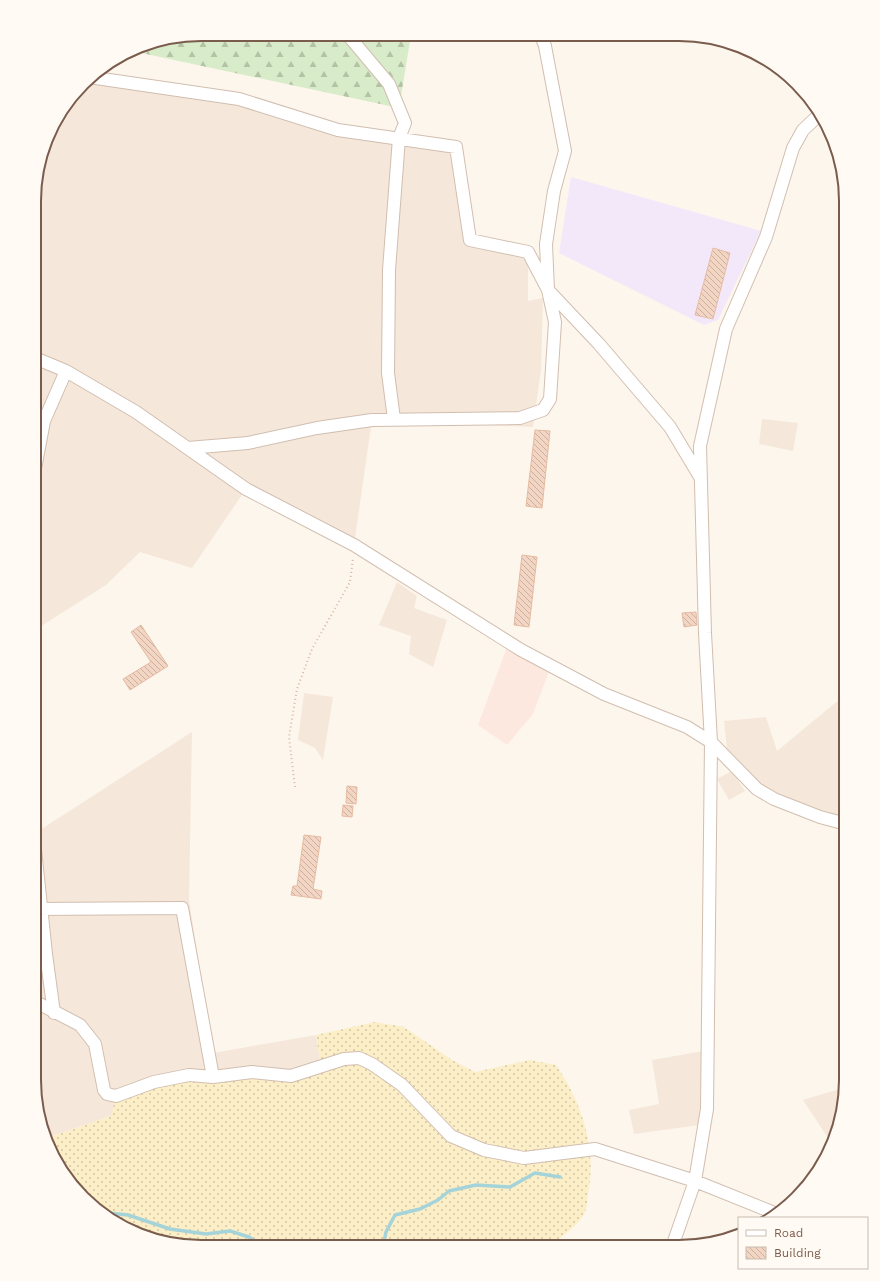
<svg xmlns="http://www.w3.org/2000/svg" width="880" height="1281" font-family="'Work Sans',sans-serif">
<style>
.residential{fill:#f5e8da}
.commercial{fill:#fde8e0}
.education{fill:#f3e8fa}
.forest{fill:url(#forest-firs)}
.sand{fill:url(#sand-dots)}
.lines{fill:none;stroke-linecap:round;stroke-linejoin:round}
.stream{stroke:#a5d3da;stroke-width:3.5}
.building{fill:url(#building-back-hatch);stroke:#e6bba3}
.minor-casing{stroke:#d1beb0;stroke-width:14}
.path{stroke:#d9b8a5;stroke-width:2;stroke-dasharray:1 3;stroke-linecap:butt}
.minor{stroke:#fff;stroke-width:12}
.rim{fill:none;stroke:#7a5c4d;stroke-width:2}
</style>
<defs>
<pattern id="forest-firs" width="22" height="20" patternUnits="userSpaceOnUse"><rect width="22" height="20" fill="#d8ecc9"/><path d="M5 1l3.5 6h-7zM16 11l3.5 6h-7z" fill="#b4c2a5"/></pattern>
<pattern id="sand-dots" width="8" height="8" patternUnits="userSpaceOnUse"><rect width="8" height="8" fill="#fcefc7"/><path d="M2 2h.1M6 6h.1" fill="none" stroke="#d1c5a4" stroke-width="1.8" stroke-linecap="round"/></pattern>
<pattern id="building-back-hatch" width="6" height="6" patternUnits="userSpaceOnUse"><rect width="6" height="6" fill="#f3d5c3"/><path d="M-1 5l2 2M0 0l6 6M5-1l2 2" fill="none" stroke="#cab0a1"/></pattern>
</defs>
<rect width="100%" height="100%" fill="#fdf6ec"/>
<path class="residential" d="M89,77L239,99L338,130L456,147L470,240L528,252V301L543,298L541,370L533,427L372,420L354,545L246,489L192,568L140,552L106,585L35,630V179L56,118Z
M762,419L798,423L793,451L759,444Z
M397,582L417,596L414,608L447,620L433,667L409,654L411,636L379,625Z
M304,693L333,697L323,760L315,748L298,740Z
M846,694V824L774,799L728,760L724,721L766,717L777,751Z
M192,732L189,900L213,1053L316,1035L321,1066L111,1116L47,1138L34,1080V799L43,828Z
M732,771L745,791L729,800L717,779Z
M703,1051L700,1125L634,1134L629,1110L659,1104L652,1060Z
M846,1087L837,1134L832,1144L803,1100Z"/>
<path class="commercial" d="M509,642L551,666L533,714L507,745L478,725Z"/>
<path class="education" d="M571,177L761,231L718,320L704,325L559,253Z"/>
<path class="forest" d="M201,34L411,35L399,108L132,51L147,43Z"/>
<path class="sand" d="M375,1022L404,1027L452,1060L475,1072L530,1060L556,1065C582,1103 597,1148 588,1194C587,1200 587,1208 585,1212C579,1226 561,1236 550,1247L179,1246L137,1234L99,1213L51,1154L47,1138L111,1116L116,1096L154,1082L291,1076L321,1066L316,1035Z"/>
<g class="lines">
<path class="stream" d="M99,1212L128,1215L170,1229L206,1234L230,1231L249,1237L261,1246
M383,1246L386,1232L395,1215L420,1209L438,1200L449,1191L476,1185L510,1187L535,1173L560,1177"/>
</g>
<path class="building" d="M713,248L730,253L713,319L695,315Z
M535,430L550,431L542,508L526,506Z
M522,555L537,557L529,627L514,625Z
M696,612L697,625L684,627L682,613Z
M141,625L168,666L130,690L123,679L151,662L131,632Z
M347,786L357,787L356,804L346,803Z
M343,805L353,806L352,817L342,816Z
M304,835L321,837L313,889L322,891L321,899L291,895L293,886H297Z"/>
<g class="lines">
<g class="minor-casing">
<path id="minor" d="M347,34L389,84L405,123L399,138L389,270L388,373L394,419
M541,35L545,46L565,151L554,191L546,244L548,290L599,344L670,427L700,477
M89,77L239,99L338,130L456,147L470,240L528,252L548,290L555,322L550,399L543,410L520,418L372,420L317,428L248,443L188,448
M35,358L66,371L136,412L246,489L354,545L521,650L604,694L687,727L711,742L757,789L774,799L820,817L846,824
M35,469L44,421L66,371
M34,840L46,954L54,1013
M34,909L182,908L213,1077
M34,1001L80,1025L95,1044L104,1090L107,1094L116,1096L154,1082L189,1075L213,1077L252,1072L291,1076L344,1059L359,1058L372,1064L402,1085L451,1136L484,1150L524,1158L595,1149L695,1181L777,1214
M672,1247L695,1181L707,1109L711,742L705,633L700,446L726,329L766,237L793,148L803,130L819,115"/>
</g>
<path class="path" d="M295,787L289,737L297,689L312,649L350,582L353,558"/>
<use href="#minor" class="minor"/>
</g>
<path d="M0 0H880V1281H0ZM201 41H679A160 160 0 0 1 839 201V1080A160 160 0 0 1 679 1240H201A160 160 0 0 1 41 1080V201A160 160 0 0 1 201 41Z" fill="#fffaf3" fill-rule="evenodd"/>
<path class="rim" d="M201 41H679A160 160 0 0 1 839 201V1080A160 160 0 0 1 679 1240H201A160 160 0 0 1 41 1080V201A160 160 0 0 1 201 41Z"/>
<rect x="738" y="1217" width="130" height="52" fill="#fffaf3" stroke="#cabbb1"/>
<rect x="746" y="1230" width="20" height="6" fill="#ffffff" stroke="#cabbb1"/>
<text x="774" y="1237" font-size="12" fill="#7a5c4d">Road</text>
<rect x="746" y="1247" width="20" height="12" fill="url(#building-back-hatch)" stroke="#cabbb1"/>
<text x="774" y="1257" font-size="12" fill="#7a5c4d">Building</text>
</svg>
